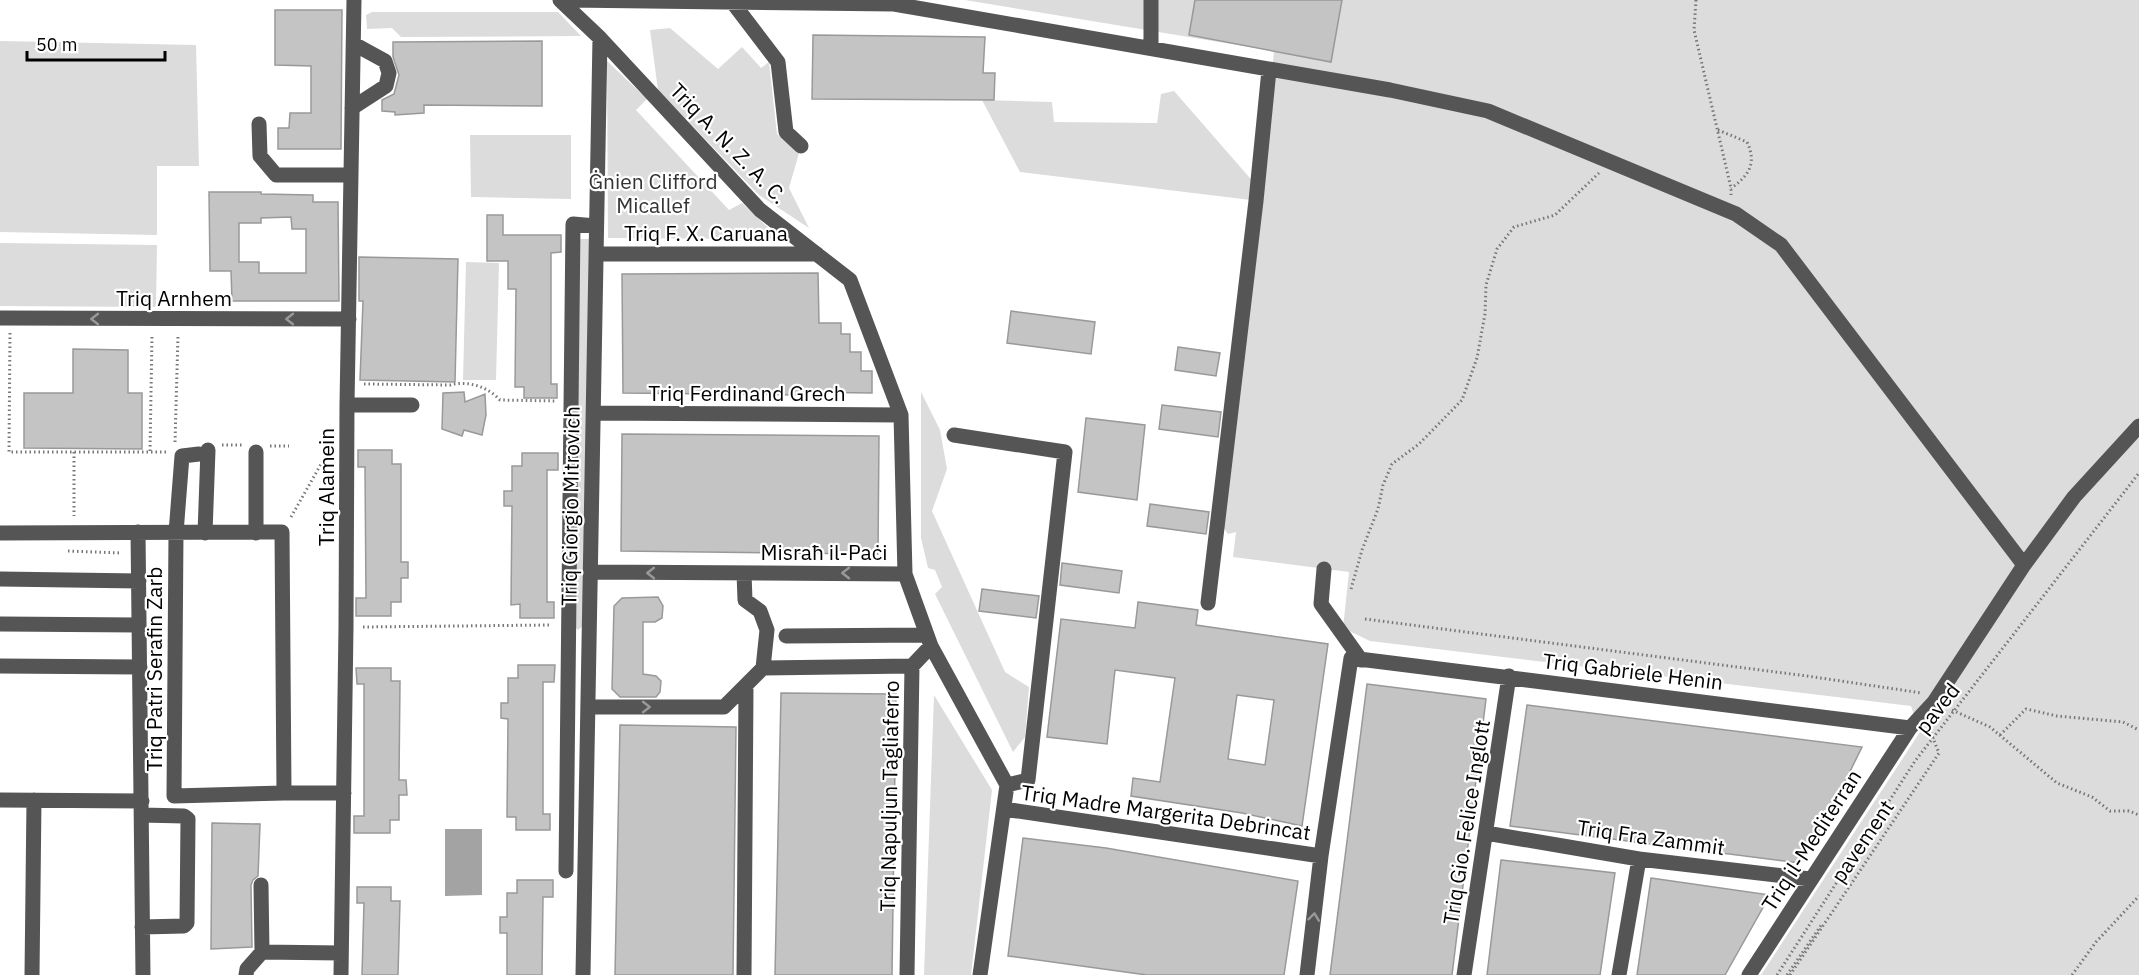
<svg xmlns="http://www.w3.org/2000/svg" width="2139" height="975" font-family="'IBM Plex Sans',sans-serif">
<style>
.green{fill:#dcdcdc}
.water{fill:#a3a3a3}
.building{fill:#c4c4c4;stroke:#999;stroke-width:1.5;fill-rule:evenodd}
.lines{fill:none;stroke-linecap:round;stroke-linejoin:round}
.path{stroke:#777;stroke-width:3;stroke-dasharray:1.5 3;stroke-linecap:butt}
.minor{stroke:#555;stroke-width:15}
.oneway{stroke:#999}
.labels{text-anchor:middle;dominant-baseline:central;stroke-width:4.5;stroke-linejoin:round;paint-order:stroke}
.street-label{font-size:21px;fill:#000;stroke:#fff}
.park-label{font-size:21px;fill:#333;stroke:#fff}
</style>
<rect width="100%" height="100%" fill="#fff"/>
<path class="green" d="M965,0H2139V975H1761L1920,732L1911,706L1370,641L1343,628L1349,572L1233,557L1236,532L1228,534L1223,527L1238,404L1274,51Z
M372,12H558L581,36L401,37L392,28L367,29L366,15Z
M670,28L718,69L742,47L761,68L769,62L777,134L799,153L789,188L809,228L759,195L658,90L650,30Z
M0,41L196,45L199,166H157V235L0,232Z
M607,61L647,99L636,110L729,210L742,203L780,239L608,238Z
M1174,91L1256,185L1251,200L1020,172L982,100L1052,102L1054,122L1157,123L1161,94Z
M470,135H571V199L471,197Z
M574,239H589L586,623L578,630L571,623Z
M0,243L157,245L156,307L0,306Z
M466,262L499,263L496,380H463Z
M921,392L940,430L947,469L932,511L1005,672L1029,687L1025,737L1013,752L935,594L942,587L935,570L928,568L921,538Z
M934,695L992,790L971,975H924Z"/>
<path class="water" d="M445,829H482V895L445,896Z"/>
<path class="building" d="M1195,0H1342L1331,62L1189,35Z
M275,10H342L341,149H278V128H289L290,113H311V66L275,65Z
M813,35L985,37L983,73H995L994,100L812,99Z
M542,41V106L424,105V113L395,115V112L382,111V100L394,94L399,75L393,57V42Z
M209,192H261V194L313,195V202H338L339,301H232L231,271H210ZM291,217L292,229H306V273H259V262H239V223H261V218Z
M487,215H503V235H561V252L551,253V384H557V398H524V387H515L516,289H508V261H487Z
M359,257L458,259L455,382L360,380L363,301H359Z
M818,273L819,323H841V334H850V352H861V371H872V393L799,392L798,395L623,393L622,274Z
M1011,311L1095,322L1091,354L1007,343Z
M1178,347L1220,353L1216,376L1175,370Z
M73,349L128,350V393H142V449L24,448V393H73Z
M464,392L465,402L485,394L486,415L482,435L464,430L462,436L442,429L443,393Z
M1162,405L1221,412L1218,437L1159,429Z
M1086,418L1145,425L1137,500L1078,492Z
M622,434L879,436L878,554L621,551Z
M358,450H392V464H401V562H408V578H401V602H391V616H356V598H366L365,467H358Z
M522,453H558V470H547V602H554V618H520V604L511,605L512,506H504V491H512V466H522Z
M1150,504L1209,512L1206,534L1147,526Z
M1062,563L1122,571L1119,593L1060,585Z
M982,589L1039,596L1036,618L979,611Z
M658,597L663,606L662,618L655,622H643V674L656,676L661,681L660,692L656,697H620L612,689L614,606L622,598Z
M1138,602L1198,610L1196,625L1328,644L1302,826L1242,813L1131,796L1133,778L1160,782L1175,678L1115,670L1107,744L1047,737L1061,619L1135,628ZM1237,695L1274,700L1265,765L1228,759Z
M518,665H555L554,682H543V814H550V830H516V817H507L508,719L501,718V703H508V678H518Z
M356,668H391V681H400L399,780H406L407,795H399V820H390V833H354V816H364V684H357Z
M1367,684L1486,699L1452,975H1330Z
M781,693L896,694L892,975H775Z
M1527,705L1862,747L1833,806L1800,863L1510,826Z
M620,725L736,727L733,975H615Z
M212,823L260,824L258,876L253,880L251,885L252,947L211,949Z
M1023,838L1106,848L1298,881L1284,975H1147L1008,956Z
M1501,860L1615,873L1600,975H1487Z
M1651,878L1770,895L1725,975H1637Z
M517,880H553V897H543L542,975H507V933H500V917H507V893H517Z
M357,887H391V901H400L398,975H362L364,903H357Z"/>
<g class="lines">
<path class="path" d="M1696,0L1694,30L1731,188V195
M1718,130L1747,142C1757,163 1749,176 1731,188
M10,333L9,452H166
M364,384L450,385C468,380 488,387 500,400L557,401
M175,442L178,335
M222,445H242
M270,446H289
M150,451L152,335
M74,452V516
M291,517L329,450
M68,551L121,553
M1351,589L1362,550L1378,509L1383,485L1392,464L1419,444L1462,400L1477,358L1485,314L1486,285L1497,249L1514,227L1555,215L1599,173
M1365,619L1807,676L1922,693
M363,627L551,625
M1952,710L1990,727L2057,783L2092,797L2110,811H2129L2139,815
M2000,735L2026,709L2057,716L2123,722L2139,730
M1777,975L1915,761L2139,473
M1787,975L1822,924
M1790,975L1939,753L1930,731
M2072,975L2096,942L2139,896"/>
<path class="minor" d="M560,0L600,38L760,210L850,280L901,415L905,574L931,646L1007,785L980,975
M569,0L894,4L1390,90L1488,111L1736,214L1781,245L2024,565
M733,3L778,62L786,132L801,146
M1151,48V0
M352,108L386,86L389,73L385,61L354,44
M259,124L260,156L276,175H351
M596,254H817
M0,318L349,319
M347,405H412
M593,413L901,415
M954,435L1065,452L1028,780L1007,785
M256,452V533
M138,532L143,975
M0,533L282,532L284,793L174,796L176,533L182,456L199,454
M205,533L208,450
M1324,569L1321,604L1361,660
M590,572L905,574
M744,573L745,600L760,611L767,630L763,668
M0,579L139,581
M1208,603L1256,201L1269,70
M0,624L139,625
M786,636L927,635
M0,666L140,667
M588,707H724L763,668L912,666
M284,793H344
M0,800L142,801
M1004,809L1321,856
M142,815L184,816L188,819L187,923L184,926L142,927
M1486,833L1639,859L1810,879
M566,871L573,224L596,226
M261,885L262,952L341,953
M32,975L34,800
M246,975L247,969L262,952
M341,975L346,627L347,405L354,0
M583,975L600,38
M744,975L746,687
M907,975L912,666L931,646
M1307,975L1321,856L1351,658L1910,728
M1464,975L1509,676
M1619,975L1639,859
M1749,975L1910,728L1934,702L2024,565L2074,497L2139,426"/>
</g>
<defs><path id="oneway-chevron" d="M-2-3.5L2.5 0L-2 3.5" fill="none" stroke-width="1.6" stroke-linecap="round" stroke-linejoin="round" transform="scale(1.5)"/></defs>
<g class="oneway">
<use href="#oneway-chevron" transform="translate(95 319) rotate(-180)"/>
<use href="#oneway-chevron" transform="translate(290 319) rotate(180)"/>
<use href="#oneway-chevron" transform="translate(651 573) rotate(-180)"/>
<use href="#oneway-chevron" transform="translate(846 573) rotate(-180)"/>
<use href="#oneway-chevron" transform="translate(646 707)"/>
<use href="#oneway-chevron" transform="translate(1314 917) rotate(-83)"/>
</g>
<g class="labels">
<g class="street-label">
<text transform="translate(729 143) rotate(46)">Triq A. N. Z. A. C.</text>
<text x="706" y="233">Triq F. X. Caruana</text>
<text x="174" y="298">Triq Arnhem</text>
<text x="747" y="393">Triq Ferdinand Grech</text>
<text transform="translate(326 487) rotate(-90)">Triq Alamein</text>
<text transform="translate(570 506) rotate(-89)">Triq Giorgio Mitrovich</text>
<text x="824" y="552">Misraħ il-Paċi</text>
<text transform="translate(154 669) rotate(-90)">Triq Patri Serafin Zarb</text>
<text transform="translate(1633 671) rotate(7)">Triq Gabriele Henin</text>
<text transform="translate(1937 708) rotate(-52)">paved</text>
<text transform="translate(889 796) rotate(-89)">Triq Napuljun Tagliaferro</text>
<text transform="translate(1166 812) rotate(8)">Triq Madre Margerita Debrincat</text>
<text transform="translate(1466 822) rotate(-81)">Triq Gio. Felice Inglott</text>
<text transform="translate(1651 837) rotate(8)">Triq Fra Zammit</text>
<text transform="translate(1811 840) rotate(-57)">Triq il-Mediterran</text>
<text transform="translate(1862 841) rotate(-56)">pavement</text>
</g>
<g class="park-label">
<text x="653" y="181">Ġnien Clifford<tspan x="653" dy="24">Micallef</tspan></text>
</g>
</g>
<path d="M27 51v9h138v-9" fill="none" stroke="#000000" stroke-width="3"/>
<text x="36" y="51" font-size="18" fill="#000000" stroke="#ffffff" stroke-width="4.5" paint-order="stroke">50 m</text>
</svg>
